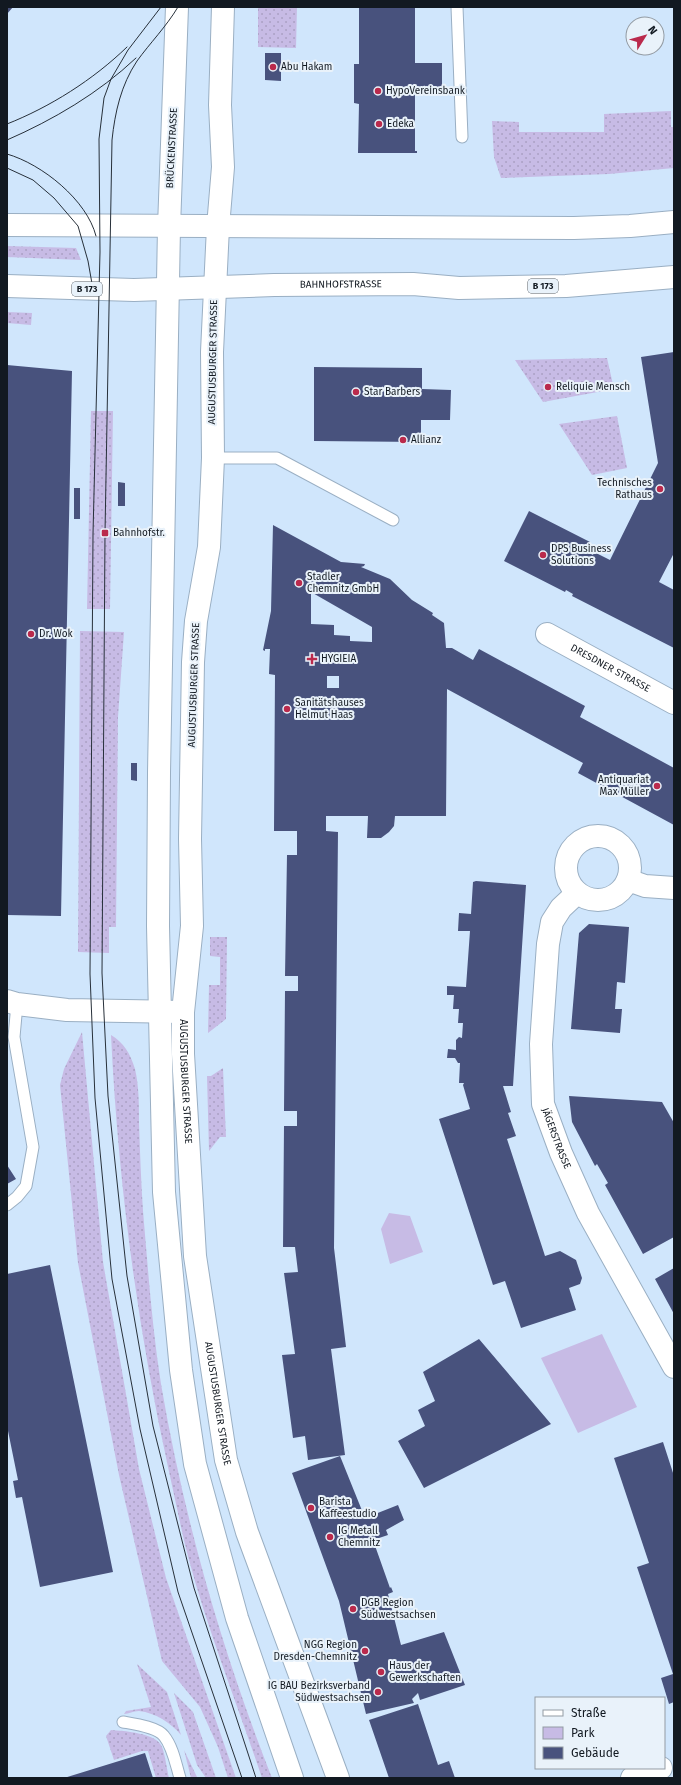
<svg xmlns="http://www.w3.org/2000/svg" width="681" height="1785" font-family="'Fira Sans',sans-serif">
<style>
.grass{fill:url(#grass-dots)}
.park{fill:#c7bbe5}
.building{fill:#48527d;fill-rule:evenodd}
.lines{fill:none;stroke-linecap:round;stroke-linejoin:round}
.service-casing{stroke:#9aafc3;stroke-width:13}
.minor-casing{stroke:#9aafc3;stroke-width:24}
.secondary-casing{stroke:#9aafc3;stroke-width:24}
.primary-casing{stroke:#9aafc3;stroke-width:24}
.service{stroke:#fff;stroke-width:11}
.minor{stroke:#fff;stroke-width:22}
.secondary{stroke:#fff;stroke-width:22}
.primary{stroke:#fff;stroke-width:22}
.tram{stroke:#27303a;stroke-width:1}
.poi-dot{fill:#ba2a4c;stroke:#e9f2fa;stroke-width:1.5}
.labels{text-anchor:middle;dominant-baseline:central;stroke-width:4;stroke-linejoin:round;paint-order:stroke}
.shield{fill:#e9f2fa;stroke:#525a62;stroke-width:1}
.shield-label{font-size:9px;font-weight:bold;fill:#121921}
.poi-label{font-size:10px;fill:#121921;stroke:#e9f2fa;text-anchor:start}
.street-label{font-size:10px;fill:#121921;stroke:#e9f2fa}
</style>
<defs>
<pattern id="grass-dots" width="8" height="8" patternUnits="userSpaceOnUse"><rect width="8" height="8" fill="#c7bbe5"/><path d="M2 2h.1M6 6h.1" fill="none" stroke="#aaa0c4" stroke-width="1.8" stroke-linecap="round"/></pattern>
</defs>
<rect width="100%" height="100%" fill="#d0e6fc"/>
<path class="grass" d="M258,7H297L296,48L258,47Z
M671,111V127H674V168L609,174L501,178L494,157L492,121L519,122V132H604V114Z
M7,246L76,248L81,260L7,257Z
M7,312L32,313L31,325L7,323Z
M607,358L614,389L543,402L515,360Z
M91,411H113L110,609H87Z
M617,416L627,468L592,475L559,424Z
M80,631L124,632L118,717L116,927H109V953L78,952Z
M210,937H227L226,1019L208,1033L209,985H220V957L210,956Z
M82,1032L103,1262L139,1469L166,1578L236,1778H228L218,1747L200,1707L162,1661L119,1475L78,1263L60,1085L64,1069Z
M111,1035C124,1043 130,1053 135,1069C139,1086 139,1105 139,1123C140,1152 141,1182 143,1211C148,1269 152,1327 161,1384C184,1519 222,1651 272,1778H262C238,1706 209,1634 189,1560C181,1530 175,1498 168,1467C137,1325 118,1181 111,1035Z
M223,1068L226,1137H220L209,1151L207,1076H211Z
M137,1664L167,1692L181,1735C171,1723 156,1713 139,1711C133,1711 129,1714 124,1714L126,1711L151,1707Z
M174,1693L193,1712L216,1778H206L197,1765Z
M111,1730C124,1731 157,1733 162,1747C165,1754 167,1770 169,1778H156L148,1751H142L114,1760L106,1736Z
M184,1750L197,1777L198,1778H191Z"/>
<path class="park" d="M389,1213L410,1216L423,1252L390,1264L381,1229Z
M602,1334L637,1407L578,1433L541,1358Z"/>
<path class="building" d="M7,7H13L7,14Z
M359,7H415V63H442V87H415V151H417V153H358L359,104L354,103V64H359Z
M265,53H281V81L265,80Z
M674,352V553L659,582L674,590V648L572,596L573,594L566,590L565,592L504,561L529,511L590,542L585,551L593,555L594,552L610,560L658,463L641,357Z
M7,365L72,371L61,916L7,915Z
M314,367L422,368V389L451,390L450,420H421V442L314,441Z
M118,482L125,483V506H118Z
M74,488H80V519H74Z
M273,525L341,562L365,564L364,566L361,567L390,579L412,600L433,613L432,615L444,623L446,648H452L473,660L479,649L585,706L580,717L674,768V825L578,773L583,763L447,689L446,816H395L394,826L389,832L381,838H367L368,816H326V831L338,832L334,1248L346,1347L331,1349L345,1455L308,1460L305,1436L293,1438L282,1355L295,1354L284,1273L298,1272L295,1247H283L284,1126H297V1111H284L285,991H298V976H285L287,855H297V831H274L275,675L269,674L270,649H265V651L263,650L271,611ZM311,592L372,627V642L350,641V636L334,635V625L311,624ZM327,676H339V688H327Z
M131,763H137V781L131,780Z
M476,881L526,885L513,1086H503L511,1112L508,1113L516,1136L507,1139L545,1256L560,1251L576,1260L582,1278L580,1284L569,1288L576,1310L521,1328L505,1281L493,1285L439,1119L470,1109L463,1085L464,1083H459L460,1063H458L455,1058H447L448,1049L456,1050V1040L459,1037L462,1038L463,1023H458L459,1009H453L454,995H447V986L466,987L470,931H458L459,913L471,914L473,882Z
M589,924L629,927L625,983L617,982L615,1009H622L620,1033L571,1029L579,933Z
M569,1096L662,1102L674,1123V1237L643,1254L605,1185L608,1183L597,1164L595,1166L572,1122Z
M7,1165L16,1179L7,1184Z
M50,1265L113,1572L40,1587L22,1497L16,1498L13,1481L18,1480L7,1426V1274Z
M674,1268V1314L655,1279Z
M479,1339L551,1424L424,1488L398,1441L425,1426L418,1410L435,1401L423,1372Z
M663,1442L674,1476V1702L669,1704L661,1678L673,1674L637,1567L649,1563L614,1458Z
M340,1456L365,1518L398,1505L404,1520L386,1530L388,1535L373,1540L390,1588L391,1587L393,1592L388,1594L401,1645L444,1632L465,1685L420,1700L418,1693L412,1699L414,1703L366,1714L339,1601L292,1473Z
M418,1704L438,1765L449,1761L455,1778H389L369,1720Z
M145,1753L153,1778H64Z"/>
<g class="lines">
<g class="service-casing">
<path id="service" d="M457,7L462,137
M213,458H277L393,520
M7,1205L17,1197L26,1186L33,1147L14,1037L17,1004
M123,1722C134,1724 157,1727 164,1736C173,1747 176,1765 180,1778"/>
</g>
<g class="minor-casing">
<g id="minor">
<path id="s1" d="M547,634L674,703"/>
<circle cx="598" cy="868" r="32"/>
<path d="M628,880L645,886L674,888"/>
<path id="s2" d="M577,893L561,908L552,922L548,944L541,1044L543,1104L561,1153L588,1213L674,1367"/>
<path d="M7,1001L17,1004L67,1010L183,1012"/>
<path d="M632,1778L661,1768"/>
</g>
</g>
<g class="secondary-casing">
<g id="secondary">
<path d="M177,7L169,227L159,773L158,926L164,1192L181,1370L195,1464L237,1618L292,1778"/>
<path id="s3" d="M223,7L220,105L223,167L218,227L212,352L213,458L209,547L196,621L193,662L190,839L192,926L183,1012V1054L195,1256L226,1460L247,1532L338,1778"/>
</g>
</g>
<g class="primary-casing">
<g id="primary">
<path d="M7,225L574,228L630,226L674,222"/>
<path id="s4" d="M7,286L134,290L274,285L413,284L459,288L566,286L674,277"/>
</g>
</g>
<use href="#service" class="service"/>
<use href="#minor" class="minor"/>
<use href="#secondary" class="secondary"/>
<use href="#primary" class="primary"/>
<path class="tram" d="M161,7L128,50L111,79L104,98L99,139L100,252L93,534L90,974L95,1098L112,1279L140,1429L178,1592L242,1778
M178,7C166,27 150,43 137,61C121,85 115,112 112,140L105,533L102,973L108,1096L127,1276L153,1426L194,1588L256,1778
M7,124C50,107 93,80 127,47
M7,140C53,120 99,93 136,58
M7,154C42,164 87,200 96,236
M7,168L33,180L54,198L78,226L88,261L94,295"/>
</g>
<g class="poi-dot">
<circle cx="273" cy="67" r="4"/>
<circle cx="378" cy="91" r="4"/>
<circle cx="379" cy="124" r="4"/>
<circle cx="548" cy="387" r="4"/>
<circle cx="356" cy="392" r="4"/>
<circle cx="403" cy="440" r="4"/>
<circle cx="660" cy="489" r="4"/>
<rect x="101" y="529" width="8" height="8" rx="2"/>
<circle cx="543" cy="555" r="4"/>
<circle cx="299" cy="583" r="4"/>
<circle cx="31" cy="634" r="4"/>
<path d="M310 653h4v4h4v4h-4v4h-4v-4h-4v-4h4z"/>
<circle cx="287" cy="709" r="4"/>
<circle cx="657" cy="786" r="4"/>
<circle cx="311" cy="1508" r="4"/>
<circle cx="330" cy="1537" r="4"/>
<circle cx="353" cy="1609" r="4"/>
<circle cx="365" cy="1651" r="4"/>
<circle cx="381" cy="1672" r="4"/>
<circle cx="378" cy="1692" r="4"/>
</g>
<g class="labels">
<g class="shield">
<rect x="528" y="279" width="30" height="14" rx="3"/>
<rect x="72" y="282" width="30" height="14" rx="3"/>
</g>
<g class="shield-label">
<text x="543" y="286">B 173</text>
<text x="87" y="289">B 173</text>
</g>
<g class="poi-label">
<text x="281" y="67">Abu Hakam</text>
<text x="386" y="91">HypoVereinsbank</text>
<text x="387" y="124">Edeka</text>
<text x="556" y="387">Reliquie Mensch</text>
<text x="364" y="392">Star Barbers</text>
<text x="411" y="440">Allianz</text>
<text x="652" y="483" text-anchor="end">Technisches<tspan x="652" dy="12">Rathaus</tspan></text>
<text x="113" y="533">Bahnhofstr.</text>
<text x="551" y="549">DPS Business<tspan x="551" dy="12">Solutions</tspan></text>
<text x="307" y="577">Stadler<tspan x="307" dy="12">Chemnitz GmbH</tspan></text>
<text x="39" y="634">Dr. Wok</text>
<text x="321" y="659">HYGIEIA</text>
<text x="295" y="703">Sanitätshauses<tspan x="295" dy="12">Helmut Haas</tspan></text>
<text x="649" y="780" text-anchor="end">Antiquariat<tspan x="649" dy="12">Max Müller</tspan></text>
<text x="319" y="1502">Barista<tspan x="319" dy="12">Kaffeestudio</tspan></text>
<text x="338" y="1531">IG Metall<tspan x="338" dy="12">Chemnitz</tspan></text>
<text x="361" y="1603">DGB Region<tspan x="361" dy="12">Südwestsachsen</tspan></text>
<text x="357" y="1645" text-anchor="end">NGG Region<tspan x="357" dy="12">Dresden-Chemnitz</tspan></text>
<text x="389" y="1666">Haus der<tspan x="389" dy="12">Gewerkschaften</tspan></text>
<text x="370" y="1686" text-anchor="end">IG BAU Bezirksverband<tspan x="370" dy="12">Südwestsachsen</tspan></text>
</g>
<g class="street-label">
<text transform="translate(172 148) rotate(-87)">BRÜCKENSTRASSE</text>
<text stroke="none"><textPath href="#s4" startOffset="334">BAHNHOFSTRASSE</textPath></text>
<text transform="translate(213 362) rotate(-89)">AUGUSTUSBURGER STRASSE</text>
<text stroke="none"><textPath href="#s1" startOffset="72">DRESDNER STRASSE</textPath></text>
<text transform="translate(194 685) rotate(-88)">AUGUSTUSBURGER STRASSE</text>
<text stroke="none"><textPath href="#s3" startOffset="1077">AUGUSTUSBURGER STRASSE</textPath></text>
<text stroke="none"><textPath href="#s2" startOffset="258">JÄGERSTRASSE</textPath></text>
<text stroke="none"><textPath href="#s3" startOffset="1401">AUGUSTUSBURGER STRASSE</textPath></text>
</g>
</g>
<rect width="681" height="1785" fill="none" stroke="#121921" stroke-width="16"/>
<rect x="535" y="1697" width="130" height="72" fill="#e9f2fa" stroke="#939ba3"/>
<rect x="543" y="1710" width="20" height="6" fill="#ffffff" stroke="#939ba3"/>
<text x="571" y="1717" font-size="12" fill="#121921">Straße</text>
<rect x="543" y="1727" width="20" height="12" fill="#c7bbe5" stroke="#939ba3"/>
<text x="571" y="1737" font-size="12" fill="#121921">Park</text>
<rect x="543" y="1747" width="20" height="12" fill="#48527d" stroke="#939ba3"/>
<text x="571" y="1757" font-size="12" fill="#121921">Gebäude</text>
<g transform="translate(645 36) rotate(53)"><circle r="19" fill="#e9f2fa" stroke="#939ba3"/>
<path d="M0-3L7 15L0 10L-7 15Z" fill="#ba2a4c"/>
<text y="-6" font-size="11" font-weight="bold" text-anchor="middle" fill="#121921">N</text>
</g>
</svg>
